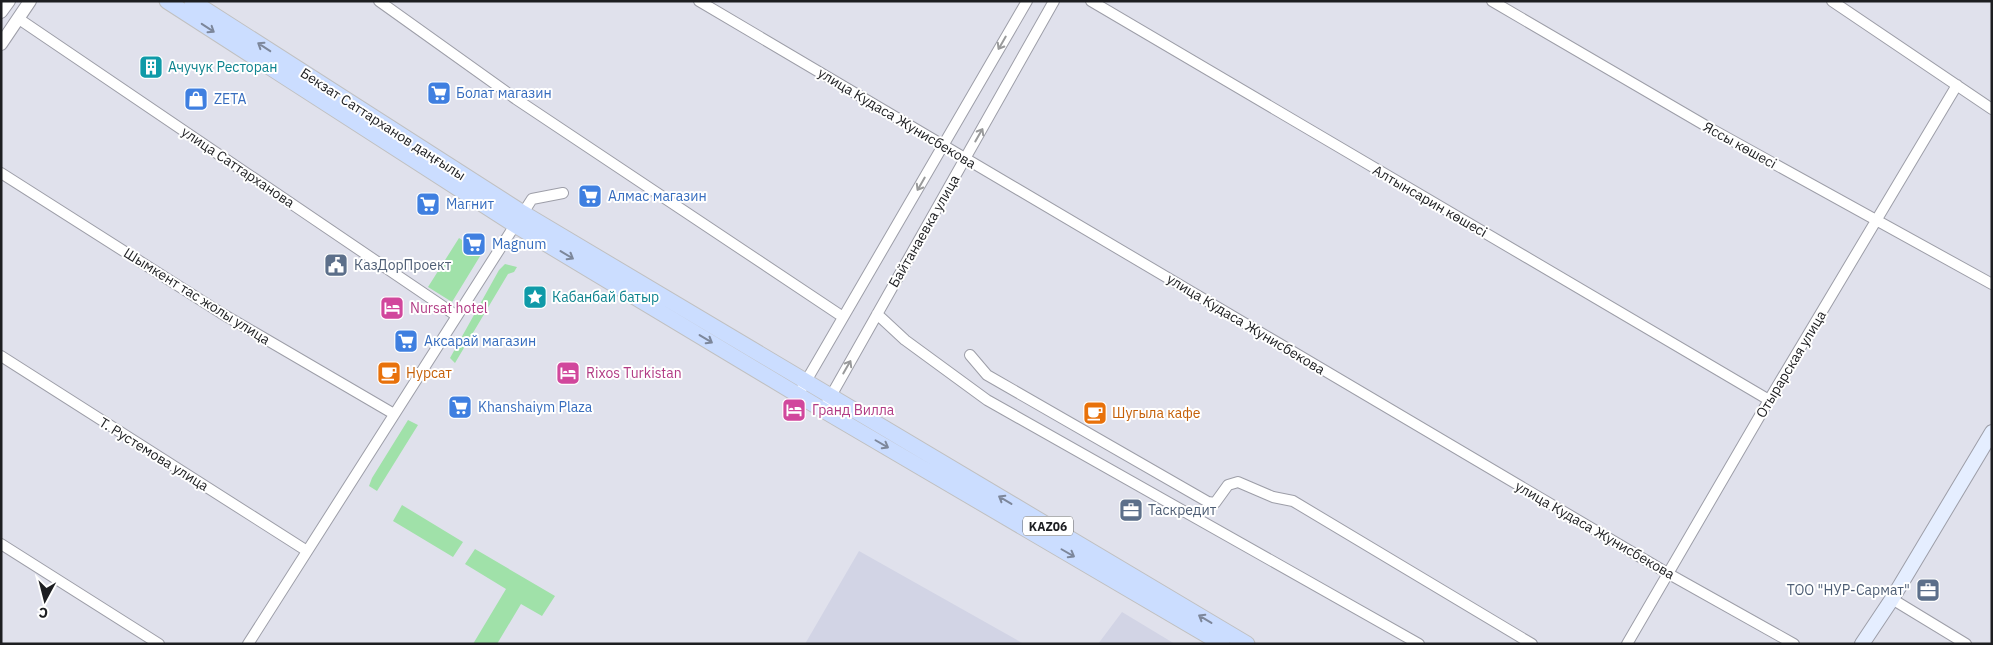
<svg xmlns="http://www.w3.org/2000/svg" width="1993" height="645" font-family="'IBM Plex Sans',sans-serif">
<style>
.built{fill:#d2d4e5}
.green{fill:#a0e1a9}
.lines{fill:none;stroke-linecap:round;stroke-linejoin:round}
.minor-casing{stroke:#9d9ea8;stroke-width:12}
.tertiary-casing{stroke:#9d9ea8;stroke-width:14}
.secondary-casing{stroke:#9d9ea8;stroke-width:16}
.primary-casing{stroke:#c0c0c1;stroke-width:17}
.minor{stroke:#fff;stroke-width:10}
.tertiary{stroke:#fff;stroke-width:12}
.secondary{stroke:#e5eeff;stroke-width:14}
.primary{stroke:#cbddff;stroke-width:15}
.oneway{stroke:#7d879b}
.oneway2{stroke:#999a9b}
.labels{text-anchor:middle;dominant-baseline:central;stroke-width:4;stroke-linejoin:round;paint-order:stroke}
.shield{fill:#fff;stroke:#616264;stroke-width:1}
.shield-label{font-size:12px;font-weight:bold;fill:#1d1e21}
.culture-label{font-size:14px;fill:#0d838f;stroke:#fff;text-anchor:start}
.shop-label{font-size:14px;fill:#366cbe;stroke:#fff;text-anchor:start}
.street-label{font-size:14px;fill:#1d1e21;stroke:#fff}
.service-label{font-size:14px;fill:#4e5e75;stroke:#fff;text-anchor:start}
.hotel-label{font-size:14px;fill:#b23c85;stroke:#fff;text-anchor:start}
.food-label{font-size:14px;fill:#c56008;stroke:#fff;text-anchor:start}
</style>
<rect width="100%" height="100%" fill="#e0e1ec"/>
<path class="built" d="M859,551L1024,644H805Z
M1122,612L1175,644H1098Z"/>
<path class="green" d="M459,238L482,253L452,302L428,287Z
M505,264L517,267L514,272L508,274L455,363L450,358L499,270Z
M408,420L418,425L377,491L369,486L372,478Z
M402,505L463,542L453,557L393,521Z
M475,549L555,596L542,616L521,604L497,644H473L506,589L465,564Z"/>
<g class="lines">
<g class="minor-casing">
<path id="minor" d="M379,1L516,99L843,317
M699,1L1669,574L1794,644
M1091,1L1769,400
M1492,1L1713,130L1992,284
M1832,1L1992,109
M19,19L457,316
M1,173L221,313L394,414
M523,213L532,199L563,193
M877,314L905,340L987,400L1419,644
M970,355L987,375L1208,502L1215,503L1228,485L1238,482L1273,497L1293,501L1532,644
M1,356L307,551
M798,395L1027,1
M823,410L1054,1
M1,544L159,644
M1892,599L1966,644
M248,644L515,225
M1627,644L1769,400L1957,85"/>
</g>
<g class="tertiary-casing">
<path id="tertiary" d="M1,12L9,1
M1,44L30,1"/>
</g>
<g class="secondary-casing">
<path id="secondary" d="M1862,644L1892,599L1992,432"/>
</g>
<g class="primary-casing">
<path id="primary" d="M167,1L515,225L823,410L1222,644
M192,1L523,213L1247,644"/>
</g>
<use href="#minor" class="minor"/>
<use href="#tertiary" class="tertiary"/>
<use href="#secondary" class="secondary"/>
<use href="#primary" class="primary"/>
</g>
<defs><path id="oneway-shaft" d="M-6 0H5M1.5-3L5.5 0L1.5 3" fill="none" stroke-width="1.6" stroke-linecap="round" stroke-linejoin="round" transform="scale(1.25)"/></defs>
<g class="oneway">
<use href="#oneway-shaft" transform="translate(208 28) rotate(33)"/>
<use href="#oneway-shaft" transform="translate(264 47) rotate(-147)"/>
<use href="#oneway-shaft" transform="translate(567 255) rotate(31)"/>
<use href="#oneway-shaft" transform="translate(706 339) rotate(31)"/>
<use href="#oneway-shaft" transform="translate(882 444) rotate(30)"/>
<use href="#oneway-shaft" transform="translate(1005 500) rotate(-149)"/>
<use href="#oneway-shaft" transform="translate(1068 553) rotate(30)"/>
<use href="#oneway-shaft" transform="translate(1205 619) rotate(-149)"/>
</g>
<g class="oneway2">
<use href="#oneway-shaft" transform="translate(1002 43) rotate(120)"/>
<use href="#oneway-shaft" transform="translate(979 135) rotate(-60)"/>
<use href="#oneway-shaft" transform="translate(921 184) rotate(120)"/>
<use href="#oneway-shaft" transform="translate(847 367) rotate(-60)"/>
</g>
<defs>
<g id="building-square" transform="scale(1.25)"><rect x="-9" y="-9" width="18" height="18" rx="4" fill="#0f9aa8" stroke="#fff"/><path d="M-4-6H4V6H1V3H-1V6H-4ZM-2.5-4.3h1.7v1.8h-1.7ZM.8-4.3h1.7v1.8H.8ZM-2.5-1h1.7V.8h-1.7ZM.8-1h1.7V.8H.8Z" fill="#fff"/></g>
<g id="supermarket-square" transform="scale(1.25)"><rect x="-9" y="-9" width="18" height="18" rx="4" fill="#3f7fe0" stroke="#fff"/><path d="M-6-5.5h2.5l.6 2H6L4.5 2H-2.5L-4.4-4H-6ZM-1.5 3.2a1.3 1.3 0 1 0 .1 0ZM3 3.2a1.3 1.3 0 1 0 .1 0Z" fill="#fff"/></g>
<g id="shop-square" transform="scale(1.25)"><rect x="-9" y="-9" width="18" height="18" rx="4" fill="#3f7fe0" stroke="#fff"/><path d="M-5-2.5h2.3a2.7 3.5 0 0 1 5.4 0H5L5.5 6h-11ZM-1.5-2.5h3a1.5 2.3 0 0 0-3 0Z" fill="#fff"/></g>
<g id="civic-square" transform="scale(1.25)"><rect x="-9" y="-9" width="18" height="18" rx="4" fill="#5c6f8a" stroke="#fff"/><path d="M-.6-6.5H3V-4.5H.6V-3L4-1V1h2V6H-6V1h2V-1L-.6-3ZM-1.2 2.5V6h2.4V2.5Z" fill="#fff"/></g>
<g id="sight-square" transform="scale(1.25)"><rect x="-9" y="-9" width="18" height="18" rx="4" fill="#0f9aa8" stroke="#fff"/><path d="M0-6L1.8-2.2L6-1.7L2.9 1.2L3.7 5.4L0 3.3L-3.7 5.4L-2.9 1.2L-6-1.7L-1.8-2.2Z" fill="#fff"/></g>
<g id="hotel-square" transform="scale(1.25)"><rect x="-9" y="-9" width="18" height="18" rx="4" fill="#d1479c" stroke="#fff"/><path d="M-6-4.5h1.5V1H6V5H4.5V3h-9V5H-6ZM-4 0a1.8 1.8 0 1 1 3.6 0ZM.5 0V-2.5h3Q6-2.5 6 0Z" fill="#fff"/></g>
<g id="cafe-square" transform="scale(1.25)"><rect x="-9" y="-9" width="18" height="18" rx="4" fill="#e8710a" stroke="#fff"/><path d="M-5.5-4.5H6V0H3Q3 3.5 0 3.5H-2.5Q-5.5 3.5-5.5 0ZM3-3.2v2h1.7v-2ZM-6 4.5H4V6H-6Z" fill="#fff"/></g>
<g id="office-square" transform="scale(1.25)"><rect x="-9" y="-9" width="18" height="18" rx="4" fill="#5c6f8a" stroke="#fff"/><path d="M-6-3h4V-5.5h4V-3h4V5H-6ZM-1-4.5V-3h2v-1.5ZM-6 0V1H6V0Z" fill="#fff"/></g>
</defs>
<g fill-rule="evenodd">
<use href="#building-square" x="151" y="67"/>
<use href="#supermarket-square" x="439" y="93"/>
<use href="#shop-square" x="196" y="99"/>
<use href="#supermarket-square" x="590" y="196"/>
<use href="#supermarket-square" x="428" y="204"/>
<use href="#supermarket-square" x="474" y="244"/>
<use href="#civic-square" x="336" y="265"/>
<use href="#sight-square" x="535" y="297"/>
<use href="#hotel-square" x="392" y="308"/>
<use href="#supermarket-square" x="406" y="341"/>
<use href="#cafe-square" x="389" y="373"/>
<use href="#hotel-square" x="568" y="373"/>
<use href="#supermarket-square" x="460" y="407"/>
<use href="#hotel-square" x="794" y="410"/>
<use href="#cafe-square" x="1095" y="413"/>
<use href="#office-square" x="1131" y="510"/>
<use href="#office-square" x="1928" y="590"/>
</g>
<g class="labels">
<rect class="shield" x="1023" y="516.5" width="50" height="19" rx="4"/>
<g class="shield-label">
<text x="1048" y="526">KАZ06</text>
</g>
<g class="culture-label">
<text x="168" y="67">Ачучук Ресторан</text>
<text x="552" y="297">Кабанбай батыр</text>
</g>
<g class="shop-label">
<text x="456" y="93">Болат магазин</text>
<text x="214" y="99">ZETA</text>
<text x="608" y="196">Алмас магазин</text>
<text x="446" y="204">Магнит</text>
<text x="492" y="244">Magnum</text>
<text x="424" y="341">Аксарай магазин</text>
<text x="478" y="407">Khanshaiym Plaza</text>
</g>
<g class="street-label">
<text transform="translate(897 118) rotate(31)">улица Кудаса Жунисбекова</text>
<text transform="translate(383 124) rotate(33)">Бекзат Саттарханов даңғылы</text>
<text transform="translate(1740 145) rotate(29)">Яссы көшесі</text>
<text transform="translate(238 167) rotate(34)">улица Саттарханова</text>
<text transform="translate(1430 201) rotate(30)">Алтынсарин көшесі</text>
<text transform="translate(924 231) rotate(-60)">Байтанаевка улица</text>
<text transform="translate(197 296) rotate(32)">Шымкент тас жолы улица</text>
<text transform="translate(1246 324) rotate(31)">улица Кудаса Жунисбекова</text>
<text transform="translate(1791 364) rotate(-59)">Отырарская улица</text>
<text transform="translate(154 454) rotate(32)">Т. Рустемова улица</text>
<text transform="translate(1595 530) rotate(30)">улица Кудаса Жунисбекова</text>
</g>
<g class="service-label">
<text x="354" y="265">КазДорПроект</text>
<text x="1148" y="510">Таскредит</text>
<text x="1910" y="590" text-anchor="end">ТОО "НУР-Сармат"</text>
</g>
<g class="hotel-label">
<text x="410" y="308">Nursat hotel</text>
<text x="586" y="373">Rixos Turkistan</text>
<text x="812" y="410">Гранд Вилла</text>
</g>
<g class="food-label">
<text x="406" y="373">Нурсат</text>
<text x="1112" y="413">Шугыла кафе</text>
</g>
</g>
<rect width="1993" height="645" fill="none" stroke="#1d1e21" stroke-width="5"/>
<g transform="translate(45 600) rotate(187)" stroke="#ffffff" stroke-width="4" paint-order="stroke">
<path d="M0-4L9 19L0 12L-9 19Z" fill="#1d1e21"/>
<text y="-8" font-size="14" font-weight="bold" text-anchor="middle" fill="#1d1e21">С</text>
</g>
</svg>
